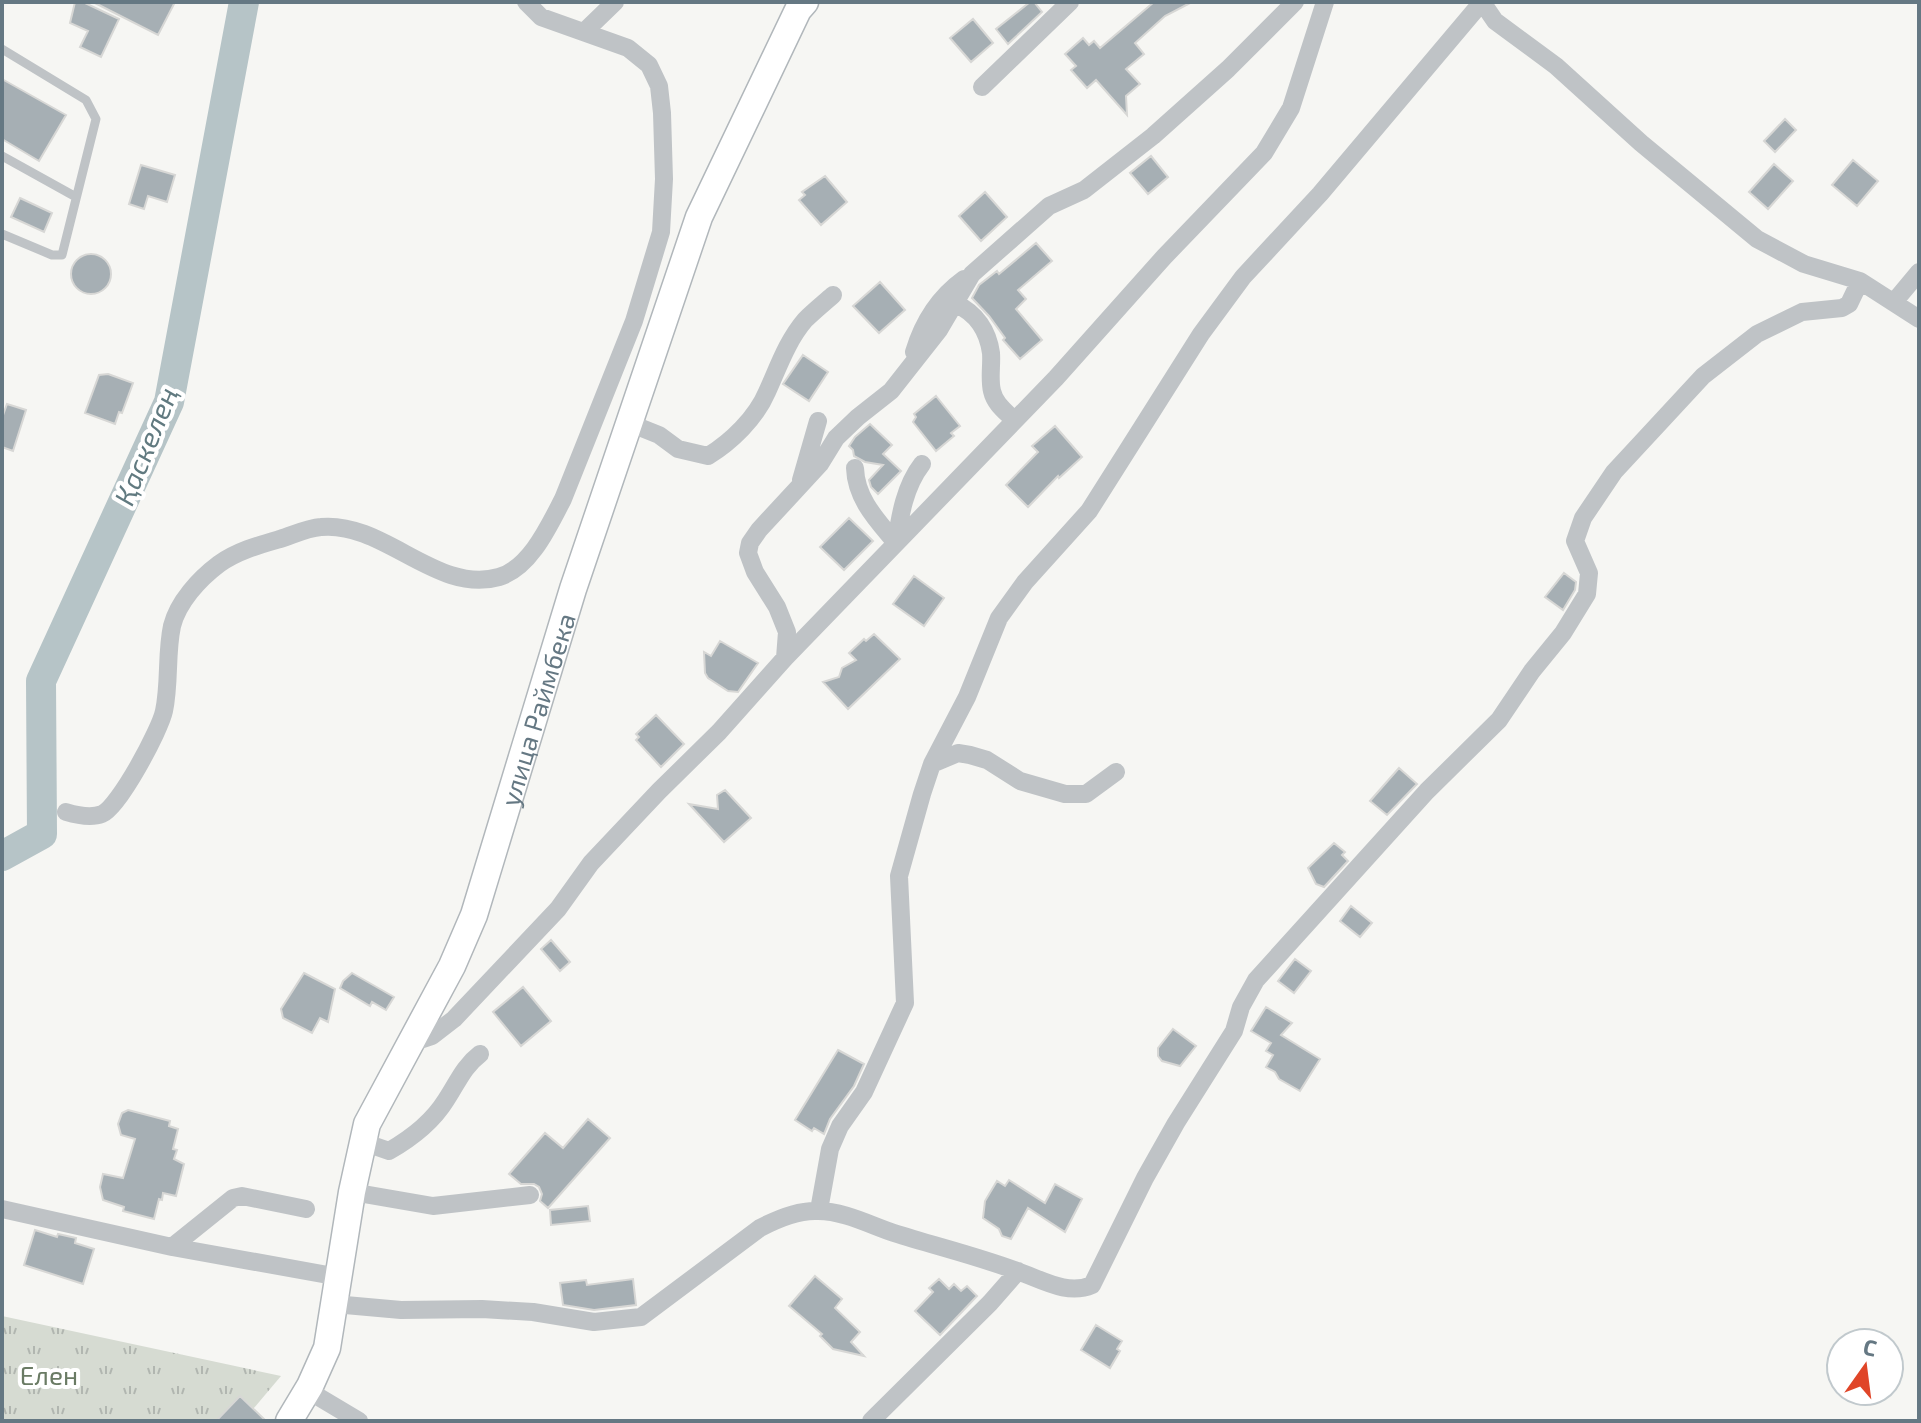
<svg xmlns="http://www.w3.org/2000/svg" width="1921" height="1423" font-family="'Exo 2',sans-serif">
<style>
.grass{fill:url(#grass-tufts)}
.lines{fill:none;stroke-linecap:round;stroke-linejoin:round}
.river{stroke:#b6c4c7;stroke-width:30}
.building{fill:#a6afb4;stroke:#d7d7d5;stroke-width:2}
.secondary-casing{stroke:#b1b7bb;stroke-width:29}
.lane{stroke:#bfc3c6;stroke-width:9}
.street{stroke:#bfc3c6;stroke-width:18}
.secondary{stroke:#fff;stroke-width:26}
.labels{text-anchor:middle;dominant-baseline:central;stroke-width:8;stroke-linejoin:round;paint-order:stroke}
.street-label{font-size:26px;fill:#657883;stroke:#fff}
.park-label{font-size:26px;fill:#6a7b64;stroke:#fff}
.water-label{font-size:28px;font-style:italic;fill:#617a80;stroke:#fff}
</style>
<defs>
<pattern id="grass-tufts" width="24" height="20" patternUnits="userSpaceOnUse" patternTransform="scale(2)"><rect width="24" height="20" fill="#d6dbd2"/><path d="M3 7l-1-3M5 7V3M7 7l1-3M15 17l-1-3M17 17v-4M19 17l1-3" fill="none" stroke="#b1b6b0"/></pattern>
</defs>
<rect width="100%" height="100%" fill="#f6f6f3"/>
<path class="grass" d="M2,1316L281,1376L243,1421H2Z"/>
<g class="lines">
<path class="river" d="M2,856L42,834L41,681L169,402L244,2"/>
</g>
<path class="building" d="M75,2H83L119,19L101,57L80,47L88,31L70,23Z
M93,2H175L158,35Z
M1030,2H1034L1042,12L1008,44L996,29Z
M1154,2H1192L1165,16L1135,43L1144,54L1126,69L1140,84L1126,96L1127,115L1096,80L1087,88L1071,70L1076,66L1065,54L1083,38L1089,45L1094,41L1100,48Z
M973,19L993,43L971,62L950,38Z
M2,79L66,115L39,161L2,139Z
M1785,119L1796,130L1775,152L1764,141Z
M1151,156L1168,177L1148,194L1130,173Z
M1853,160L1878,181L1857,206L1832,185Z
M1774,164L1793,181L1768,209L1749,192Z
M141,165L175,175L167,202L148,196L144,209L129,204Z
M825,176L847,202L821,225L799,200L805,195L802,192Z
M985,192L1007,217L981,241L959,216Z
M20,198L52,213L44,232L11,217Z
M1036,243L1052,261L1018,290L1026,299L1016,309L1042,340L1020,359L1003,340L1005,338L989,316L972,298L979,285L997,271L999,274Z
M71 274a20 20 0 1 1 40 0a20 20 0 1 1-40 0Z
M880,282L905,310L879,333L853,306Z
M803,355L828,372L809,401L783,384Z
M108,374L133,383L122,413L119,412L115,424L85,413L99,375Z
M936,396L960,426L951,433L954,436L936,451L913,422L916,417L914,414Z
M7,404L26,410L13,451L2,447V418Z
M870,424L892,445L883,454L901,471L878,494L871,487L869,480L883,465L865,462L854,456L853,450L849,446L855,437Z
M1055,426L1082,457L1059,478L1058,476L1028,507L1006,485L1038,452L1032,446Z
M849,518L873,541L844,570L820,547Z
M1564,573L1576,582L1575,590L1563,610L1545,597Z
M914,576L944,598L924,626L893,604Z
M874,634L900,659L848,709L823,682L839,677L842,668L856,660L849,653L864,639L866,641Z
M720,641L758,663L738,692L728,691L708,678L705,673L704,652L711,656Z
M656,715L684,744L661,767L636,740L639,737L636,734Z
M1399,768L1417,784L1387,815L1370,801Z
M725,790L751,818L724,842L689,804L718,809L717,795Z
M1334,843L1345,852L1342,855L1348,861L1324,887L1316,884L1308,868Z
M1351,906L1372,923L1360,937L1340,921Z
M551,940L570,962L560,971L541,949Z
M1295,959L1311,971L1294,993L1278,981Z
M304,973L335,989L328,1022L320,1018L312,1033L283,1018L281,1009Z
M352,973L394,997L386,1010L372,1002L370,1006L340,988L343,981Z
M523,987L551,1021L521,1046L493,1012Z
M1266,1007L1292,1023L1281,1035L1320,1059L1300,1091L1279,1079L1275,1072L1266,1067L1273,1055L1266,1051L1271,1043L1251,1031Z
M1173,1029L1196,1046L1180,1066L1162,1061L1158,1056V1048Z
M838,1050L864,1064L854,1086L830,1119L824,1134L814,1128L812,1131L795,1120Z
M128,1110L170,1121L169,1126L178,1129L173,1149L177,1150L174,1159L184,1164L176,1196L163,1193L162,1200L159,1199L154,1219L123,1211L124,1207L103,1200L100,1187L103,1174L123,1178L135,1139L121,1135L118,1124L122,1113Z
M588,1119L610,1138L548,1208L540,1201L542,1194L539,1187L534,1184H521L509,1174L545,1133L563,1148Z
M1009,1180L1045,1203L1055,1184L1082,1199L1065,1232L1028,1208L1011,1239L1002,1236L999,1229L983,1218L985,1201L997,1181L1005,1186Z
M588,1206L590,1221L551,1225L550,1210Z
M35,1230L57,1237L58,1234L76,1238L75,1243L94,1249L83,1284L24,1265Z
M815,1276L842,1299L835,1308L860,1332L851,1342L864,1356L833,1349L820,1336L822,1334L789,1306Z
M633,1279L636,1305L594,1310L563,1305L560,1283L586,1280L587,1285Z
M939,1279L949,1289L954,1284L961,1291L967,1286L977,1296L940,1335L915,1311L933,1292L929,1288Z
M1096,1325L1122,1341L1117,1349L1120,1351L1110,1368L1081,1350Z
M240,1396L266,1421H216Z"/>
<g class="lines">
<g class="secondary-casing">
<g id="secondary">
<path id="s1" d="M289,1421L310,1386L327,1348L352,1192L367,1124L452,966L474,915L573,589L699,217L798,10L805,2"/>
</g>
</g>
<path class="lane" d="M2,49L86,100L96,119L62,255H52L2,234
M2,156L76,197"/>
<path class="street" d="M1482,2L1495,21L1556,66L1641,143L1757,239L1804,264L1860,281L1919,319
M584,32L615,2
M982,87L1070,2
M1894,302L1919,272
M956,304C976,313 988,331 991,353C992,365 989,379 992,391C995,404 1005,411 1014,420
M914,352C923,322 939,297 964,279
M629,423L659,435L678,449L708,456C731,442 756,418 767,392C778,368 787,341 805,320C814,311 824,303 833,295
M855,468C856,499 877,520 896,543
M801,480L818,421
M896,543C900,515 905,486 922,464
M785,658L787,632L777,607L755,572L748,553L750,543L759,530L820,464L836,438L858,417L891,391L939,330L972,274L1049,206L1084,190L1153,136L1228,69L1295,2
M932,764L958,753L970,755L987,760L1020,781L1065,794H1086L1116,772
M66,812C76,815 92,818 102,814C119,807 160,730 164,711C170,683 166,654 172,626C178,602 199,579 219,564C237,551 259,545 280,539C293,535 307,528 321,527C384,521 437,595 499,577C530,568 549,526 563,499L634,321L661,232L664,179L662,113L659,86L649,65L628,48L541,17L526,2
M411,1043L432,1036L454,1019L558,909L591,863L659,791L719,732L785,658L1056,378L1164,257L1264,153L1291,108L1325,2
M363,1142L389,1151C410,1139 433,1121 446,1100C458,1082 463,1067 480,1054
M352,1192L433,1206L530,1195
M2,1209L172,1247L339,1277
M819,1210L830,1149L840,1126L864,1092L905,1003L899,876L922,794L932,764L967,697L999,618L1025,582L1089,511L1201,334L1243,277L1320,194L1482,2
M172,1247L233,1198L242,1196L306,1209
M334,1304L401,1310L482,1309L533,1312L594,1322L641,1317L760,1228C777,1219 799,1210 818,1211C844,1211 870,1225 894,1233C935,1246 977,1256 1017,1271C1041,1279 1067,1296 1092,1285L1145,1178L1176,1123L1234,1031L1241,1007L1256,980L1427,791L1499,720L1532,671L1563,633L1587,594L1589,573L1575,541L1583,518L1614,472L1703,376L1757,334L1802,312L1842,308L1849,304L1860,281
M307,1390L359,1421
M871,1421L990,1303L1018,1271"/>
<use href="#secondary" class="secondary"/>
</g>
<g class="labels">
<g class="street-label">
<text stroke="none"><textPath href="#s1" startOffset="760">улица Раймбека</textPath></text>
</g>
<g class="park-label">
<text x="49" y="1374">Елен</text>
</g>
<g class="water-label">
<text transform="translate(145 446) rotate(-68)">Қаскелең</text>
</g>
</g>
<rect width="1921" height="1423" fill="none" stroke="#657883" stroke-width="8"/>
<g transform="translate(1865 1367) rotate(14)"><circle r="38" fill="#ffffff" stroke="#c1c9cd" stroke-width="2"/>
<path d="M0-6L14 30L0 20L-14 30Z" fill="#e04528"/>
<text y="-12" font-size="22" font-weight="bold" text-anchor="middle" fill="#657883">С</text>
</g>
</svg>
